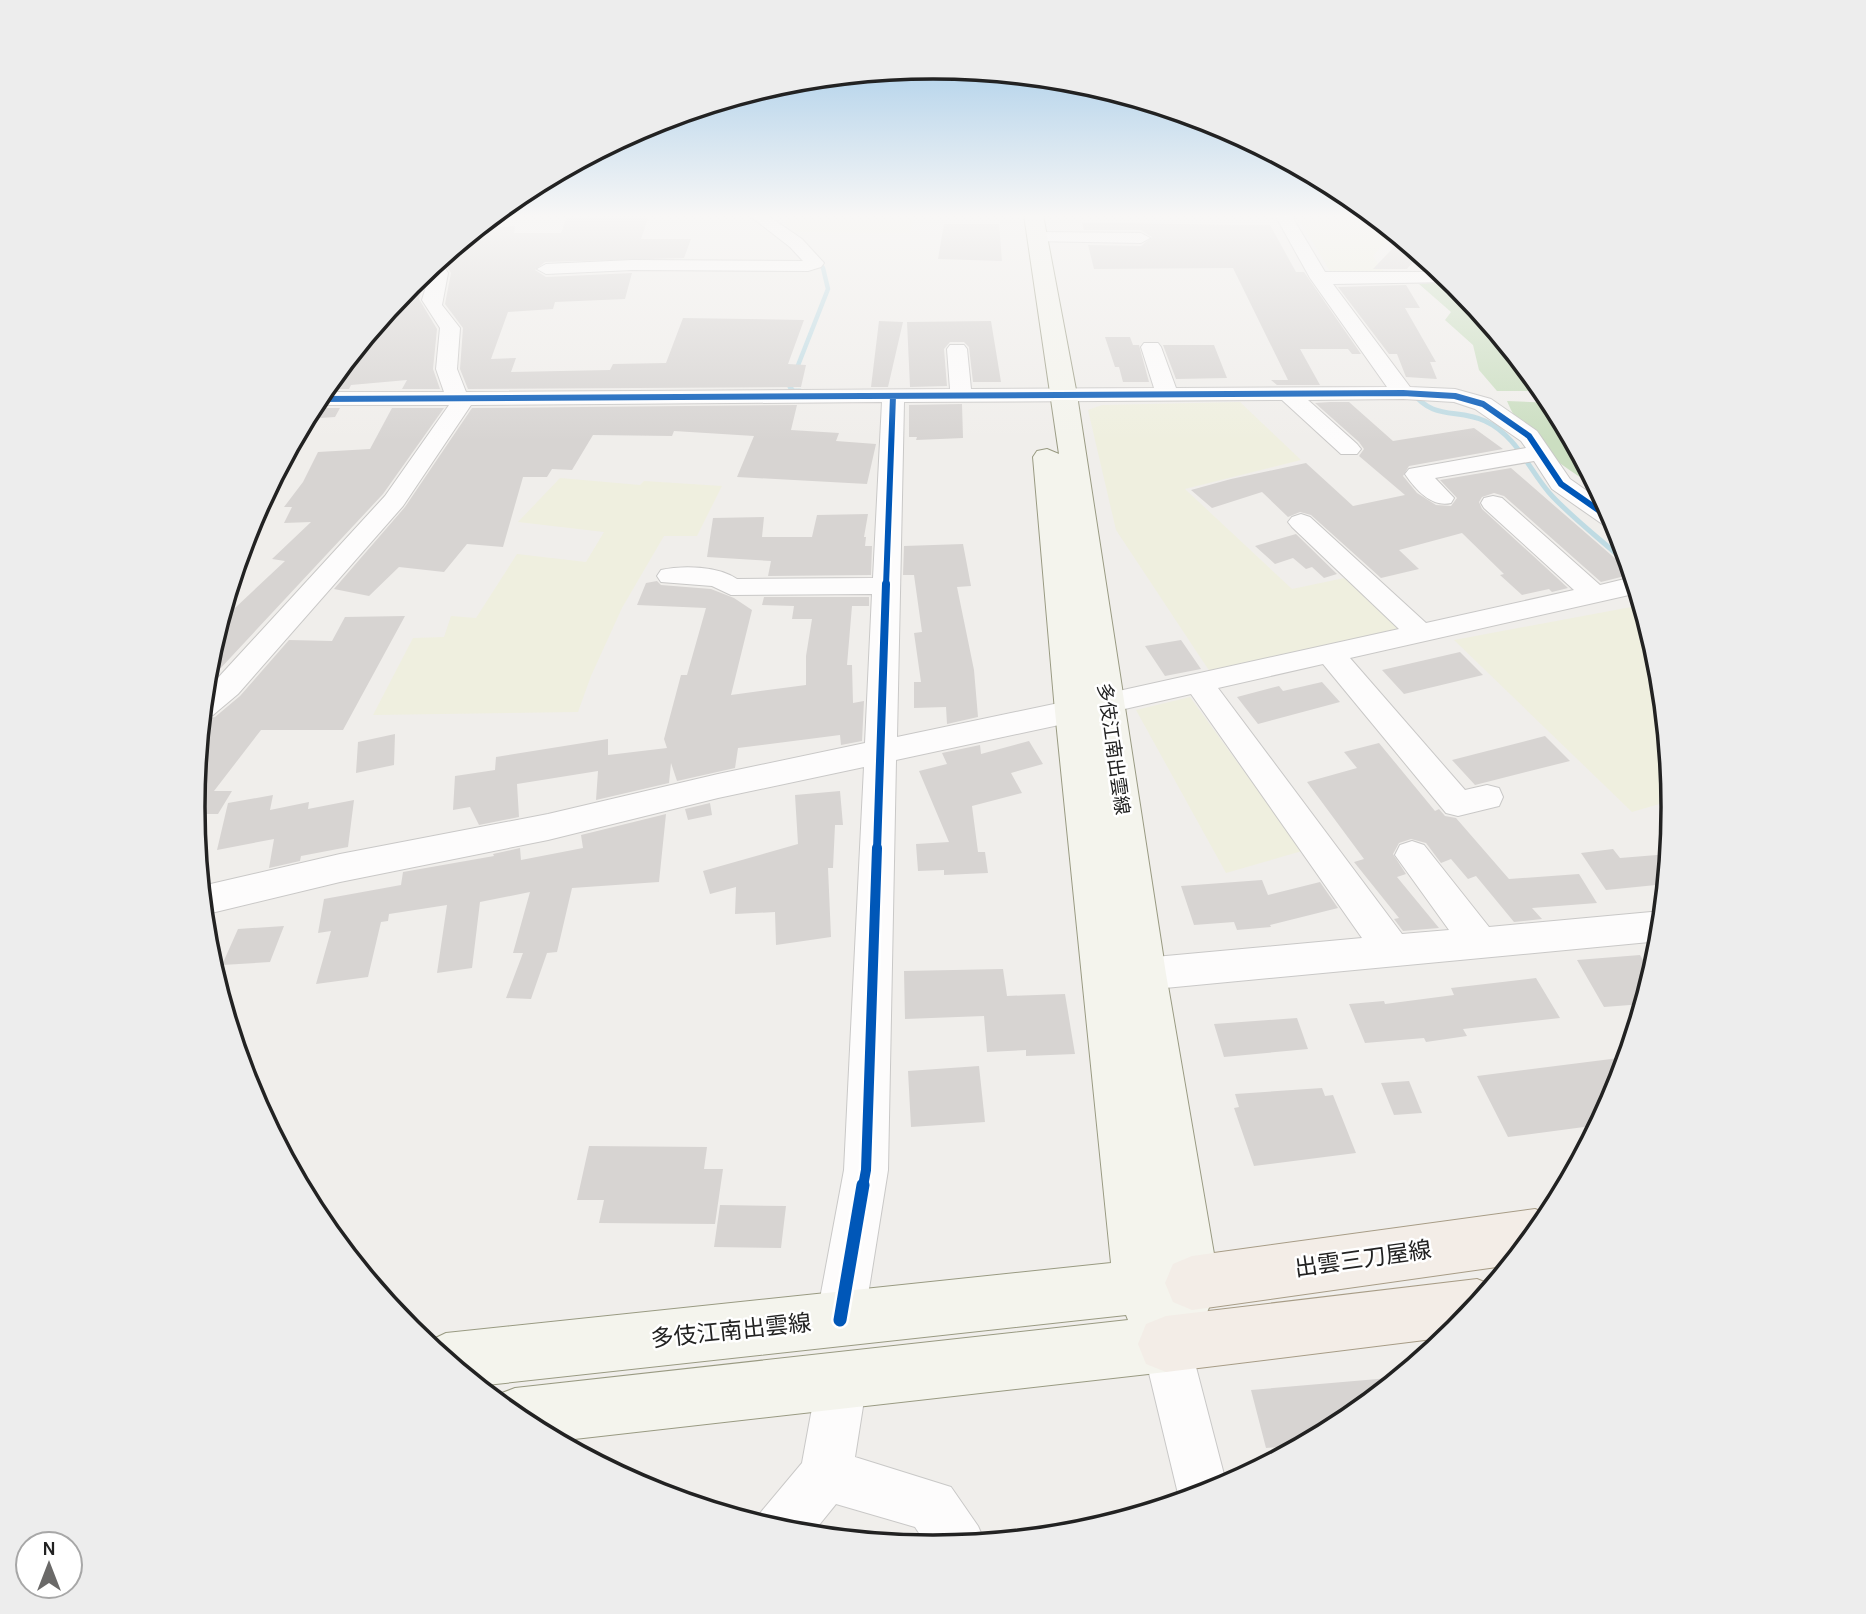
<svg xmlns="http://www.w3.org/2000/svg" width="1866" height="1614" font-family="Karla,'Noto Sans JP',sans-serif">
<style>
.farmland{fill:#efefdf}
.forest{fill:#cbdec1}
.lines{fill:none;stroke-linecap:round;stroke-linejoin:round}
.stream-far1{stroke:#bfdbe3;stroke-width:4.5}
.stream{stroke:#bfdbe3;stroke-width:5}
.building{fill:#d7d4d2}
.street-casing{stroke:#c9c8c7;stroke-width:2}
.secondary-casing{stroke:#999a82;stroke-width:2}
.primary-casing{stroke:#a79c86;stroke-width:2}
.street{fill:#fdfcfc;fill-rule:evenodd}
.secondary{fill:#f4f4ed;fill-rule:evenodd}
.primary{fill:#f3ede7;fill-rule:evenodd}
.cycleway-far3-casing{stroke:#fff;stroke-width:10}
.cycleway-far2-casing{stroke:#fff;stroke-width:12}
.cycleway-far1-casing{stroke:#fff;stroke-width:15}
.cycleway-casing{stroke:#fff;stroke-width:18}
.cycleway-far3{stroke:#0057b8;stroke-width:6}
.cycleway-far2{stroke:#0057b8;stroke-width:8}
.cycleway-far1{stroke:#0057b8;stroke-width:10}
.cycleway{stroke:#0057b8;stroke-width:13}
.labels{text-anchor:middle;dominant-baseline:central;stroke-width:5;stroke-linejoin:round;paint-order:stroke}
.street-label{font-size:19px;fill:#222;stroke:#fff}
.near-street-label{font-size:23px;fill:#222;stroke:#fff}
.rim{fill:none;stroke:#222;stroke-width:3.5}
</style>
<rect width="100%" height="100%" fill="#f0eeeb"/>
<path class="farmland" d="M788,215H913L910,233L797,232L785,224Z
M1296,215H1373L1394,232L1373,256L1385,274L1331,273Z
M1240,402L1301,460L1185,489L1292,589L1349,577L1404,628L1210,672L1116,530L1088,410L1102,405Z
M560,478L640,485L644,481L722,486L697,536H664L622,608L591,676L578,712L373,715L413,638L444,637L451,616L476,618L517,554L586,562L604,532L518,522Z
M1642,605L1659,663L1673,800L1632,812L1454,640Z
M1190,697L1302,851L1226,873L1136,710Z"/>
<path class="forest" d="M1455,282L1457,284L1545,391H1497L1479,370L1473,345L1445,320L1451,312L1419,284Z
M1507,401L1553,403L1599,489C1564,467 1523,442 1507,401Z"/>
<g class="lines">
<path class="stream-far1" d="M793,378L828,289L823,268L817,260"/>
<path class="stream" d="M794,377L790,387L793,391H800
M1412,392C1434,421 1457,408 1485,421C1518,436 1530,473 1553,497C1577,522 1605,543 1630,566"/>
</g>
<path class="building" d="M649,215L641,239H691L684,258L545,262L535,270L546,277L632,273L625,299L555,302L553,309L508,312L491,359L516,358L511,372L610,370L613,364L666,363L683,318L804,320L788,364L806,365L801,387L468,389L460,369L463,328L445,304L451,273L441,257L475,229L515,226L514,233H561L567,217Z
M1082,223L1270,225L1296,272H1304L1361,354H1352L1348,349H1300L1320,385H1277L1271,380H1288L1233,268L1094,269L1088,245L1141,246L1152,237L1141,230H1084Z
M944,224H999L1002,261L938,259Z
M1394,247L1413,248L1420,254L1407,269H1373Z
M426,270L419,299L437,329L433,369L440,389H402L407,380L351,385L349,389H322L410,283Z
M1406,285L1420,308H1405L1436,362H1430L1437,379L1406,377L1397,354H1389L1338,287Z
M879,321L903,322L888,387H871Z
M991,321L1001,382H973L969,347L964,342H950L944,349L947,386L910,387L907,322Z
M1105,337H1130L1133,345H1139L1149,382H1123L1119,367H1115Z
M1163,345H1214L1227,378L1176,379Z
M1330,402H1349L1393,441L1474,428L1503,449L1409,466L1403,476L1417,493L1436,505L1451,506L1457,498L1440,480L1511,468L1633,574L1601,582L1504,496L1494,493L1482,497L1479,502L1482,509L1568,588L1552,592L1549,589L1522,595L1500,575L1504,574L1462,533L1399,550L1419,569L1381,578L1311,515L1300,512L1288,517L1262,492L1212,508L1191,490L1231,479L1306,463L1353,506L1405,495L1359,456L1364,449L1359,442L1315,403Z
M962,404L963,438L916,440L917,437H909V405Z
M797,405L791,430L839,433L836,441L876,444L867,484L737,477L754,436L674,431L672,436L593,435L572,470L552,469L547,477H523L503,547L467,544L444,572L399,567L369,596L334,589L405,507L472,408Z
M311,407L312,408H340L335,417L305,419Z
M392,408H444L383,494L204,686L207,662L219,623L285,561L272,559L311,522L284,523L292,507H284L303,482L318,452L370,449Z
M868,514L864,537H866L865,546H872L871,575L768,576L771,561L707,557L713,518L764,517L762,537H812L817,515Z
M1296,534L1337,574L1324,578L1312,567L1306,569L1293,558L1275,564L1255,546Z
M963,544L971,586L957,587L974,670L978,717L947,724L946,707L914,708V682H921L914,633L922,632L914,575H903L904,546Z
M657,581L661,585L711,589L734,598L752,610L731,695L806,685V656L812,619H792L794,606L762,605L764,597H869V606H852L847,665H852L853,703L864,701L862,741L841,745L840,735L738,748L735,768L677,781L671,763L669,783L596,800L598,771L517,784L519,817L479,825L470,807L453,810L455,776L495,770L496,757L608,739V755L667,748L664,739L681,675H687L706,608L637,605L646,583Z
M405,616L343,730H261L214,791H232L218,814H196L194,817L201,720L215,717L240,696L289,640L332,641L345,617Z
M1181,640L1201,669L1165,676L1145,646Z
M1460,652L1483,675L1404,694L1382,670Z
M1322,682L1340,702L1258,724L1237,697L1279,686L1283,691Z
M395,734L394,765L356,773L358,742Z
M1545,736L1570,761L1475,785L1452,760Z
M1029,741L1043,764L1011,773L1022,793L972,806L978,852H985L988,873L944,875V870L918,871L916,844L949,842L919,771L947,764L942,753L980,745L981,754Z
M1379,743L1435,811L1439,809L1445,816L1456,818L1509,879L1579,874L1597,903L1532,908L1542,919L1514,922L1476,876L1468,879L1451,859L1441,863L1426,843L1411,839L1399,843L1393,854L1406,874L1397,877L1439,928L1403,931L1394,919L1399,918L1354,862L1364,859L1307,782L1357,768L1344,752Z
M840,791L843,825H835L833,868H828L831,937L776,945L775,912L735,914L736,887L710,894L703,871L798,844L795,795Z
M273,795L270,810L309,802L308,809L354,800L348,847L301,856L300,861L269,868L274,839L217,850L228,803Z
M710,803L712,815L688,820L685,809Z
M666,814L659,882L572,888L557,952L547,953L531,999L506,998L523,953H513L530,892L480,902L472,968L437,973L447,905L389,914L388,921L381,922L368,977L316,984L331,931L318,933L324,899L401,885L403,872L494,856L493,854L520,848L521,860L583,848L581,835Z
M1613,849L1620,858L1669,854L1666,884L1606,890L1581,853Z
M1262,880L1268,895L1320,882L1338,908L1270,925L1271,927L1237,930L1234,922L1194,925L1181,886Z
M284,926L270,962L222,965L238,929Z
M1640,955L1643,960L1657,959L1643,1004L1604,1007L1577,960Z
M1003,969L1007,996L1065,994L1075,1054L1026,1056V1050L987,1052L984,1016L905,1019L904,971Z
M1536,978L1560,1018L1463,1029L1467,1036L1426,1042L1424,1038L1365,1043L1349,1004L1384,1001L1385,1004L1454,995L1451,988Z
M1297,1018L1308,1049L1224,1057L1214,1024Z
M1627,1057L1617,1091L1599,1125L1508,1137L1477,1076Z
M979,1066L985,1122L911,1127L908,1071Z
M1409,1081L1422,1113L1394,1115L1381,1083Z
M1322,1088L1325,1096L1333,1095L1356,1153L1254,1166L1234,1108L1239,1107L1235,1094Z
M589,1146L707,1147L704,1169H723L715,1224L599,1223L604,1200H577Z
M720,1205L786,1206L781,1248L714,1247Z
M1401,1377L1344,1423L1303,1445L1266,1448L1251,1390Z"/>
<g class="lines">
<g class="street-casing">
<path id="street" d="M749,215H767L802,239L824,263L821,267L808,271L632,270L546,274L537,269L546,264L632,260L803,261L790,247Z
M1275,215H1291L1325,272H1443L1455,282L1333,284L1410,387L1455,389L1491,399L1537,431L1570,479L1607,505L1619,530L1608,528L1552,489L1534,461L1435,478L1454,498L1451,503C1432,508 1415,489 1405,474L1409,469L1526,448L1521,441L1475,409L1454,402L1403,399L1308,400L1357,444L1361,449L1357,454H1341L1282,400L904,402L897,737L1073,700L1084,704L1088,711L1084,718L1073,722L896,760L888,1170L864,1320L857,1337L840,1344L823,1337L816,1320L844,1170L864,767L718,798L548,840L340,882L203,915L202,886L340,854L548,814L718,774L865,743L872,594L731,595L712,586L661,582L657,576L661,570C683,565 718,566 737,579L873,578L882,402L471,405L403,506L238,694L213,715L201,718L204,690L216,680L385,496L449,405H312L320,392H444L436,369L440,328L422,300L430,273L428,268L439,259L448,273L442,305L460,328L457,369L466,392L950,389L947,349L950,345H964L967,349L971,389L1154,388L1141,347L1144,343H1158L1161,347L1176,388L1387,387L1310,278Z
M1038,232L1141,233L1150,238L1141,243L1032,241L1029,237Z
M1398,235L1411,246L1392,244L1389,240Z
M1493,496L1502,498L1600,585L1633,577L1638,593L1350,658L1465,790L1487,785L1499,788L1503,797L1499,806L1458,816L1446,813L1323,664L1218,688L1402,934L1449,930L1395,855L1400,845L1412,841L1424,845L1489,927L1662,911L1660,941L1144,990L1131,986L1125,974L1131,962L1144,958L1362,938L1191,694L1107,713L1096,710L1092,703L1096,696L1399,629L1292,527L1288,522L1292,517L1301,514L1310,517L1426,623L1574,590L1484,508L1481,503L1484,498Z
M1166,1320L1183,1327L1190,1344L1227,1486L1180,1502L1142,1344L1149,1327Z
M842,1356L859,1364L867,1381L855,1457L951,1487L978,1526L985,1542L928,1547L915,1527L836,1504L811,1535L788,1533L756,1524L761,1512L802,1463L817,1381L825,1364Z"/>
</g>
<g class="secondary-casing">
<path id="secondary" d="M1024,215H1043L1077,395L1166,974L1219,1283L1186,1364L1166,1372L557,1441L521,1422L493,1399L494,1396L515,1388L1128,1320L1126,1315L477,1386L425,1343L446,1333L1111,1263L1055,711L1033,457L1037,451L1047,449L1059,454Z"/>
</g>
<g class="primary-casing">
<path id="primary" d="M1535,1209L1550,1215L1511,1265L1192,1310L1173,1302L1165,1283L1173,1264L1192,1256Z
M1477,1279L1494,1286L1449,1337L1166,1372L1146,1364L1138,1344L1146,1324L1166,1316Z"/>
</g>
<use href="#street" class="street"/>
<use href="#secondary" class="secondary"/>
<use href="#primary" class="primary"/>
<g class="cycleway-far3-casing">
<path id="cycleway-far3" d="M316,399L1403,393L1455,396L1483,404L1529,436L1561,484L1617,523
M886,586L893,396"/>
</g>
<g class="cycleway-far2-casing">
<path id="cycleway-far2" d="M877,850L886,584"/>
</g>
<g class="cycleway-far1-casing">
<path id="cycleway-far1" d="M863,1186L866,1170L877,848"/>
</g>
<g class="cycleway-casing">
<path id="cycleway" d="M840,1320L863,1185"/>
</g>
<use href="#cycleway-far3" class="cycleway-far3"/>
<use href="#cycleway-far2" class="cycleway-far2"/>
<use href="#cycleway-far1" class="cycleway-far1"/>
<use href="#cycleway" class="cycleway"/>
</g>
<linearGradient id="sky" x2="0" y2="1"><stop stop-color="#97c4e6"/><stop offset="0.49" stop-color="#f8f7f6"/><stop offset="1" stop-color="#f8f7f6" stop-opacity="0"/></linearGradient>
<rect width="1866" height="441" fill="url(#sky)"/>
<g class="labels">
<g class="street-label">
<text transform="translate(1113 749) rotate(82)">多伎江南出雲線</text>
</g>
<g class="near-street-label">
<text transform="translate(1363 1259) rotate(-8)">出雲三刀屋線</text>
<text transform="translate(731 1331) rotate(-6)">多伎江南出雲線</text>
</g>
</g>
<path d="M0 0H1866V1614H0ZM205 807a728 728 0 1 1 1456 0a728 728 0 1 1-1456 0Z" fill="#ededed" fill-rule="evenodd"/>
<path class="rim" d="M205 807a728 728 0 1 1 1456 0a728 728 0 1 1-1456 0Z"/>
<g transform="translate(49 1565)"><circle r="33" fill="#ffffff" stroke="#a7a7a7" stroke-width="2"/>
<path d="M0-5L12 26L0 18L-12 26Z" fill="#6a6968"/>
<text y="-10" font-size="19" font-weight="bold" text-anchor="middle" fill="#222222">N</text>
</g>
</svg>
